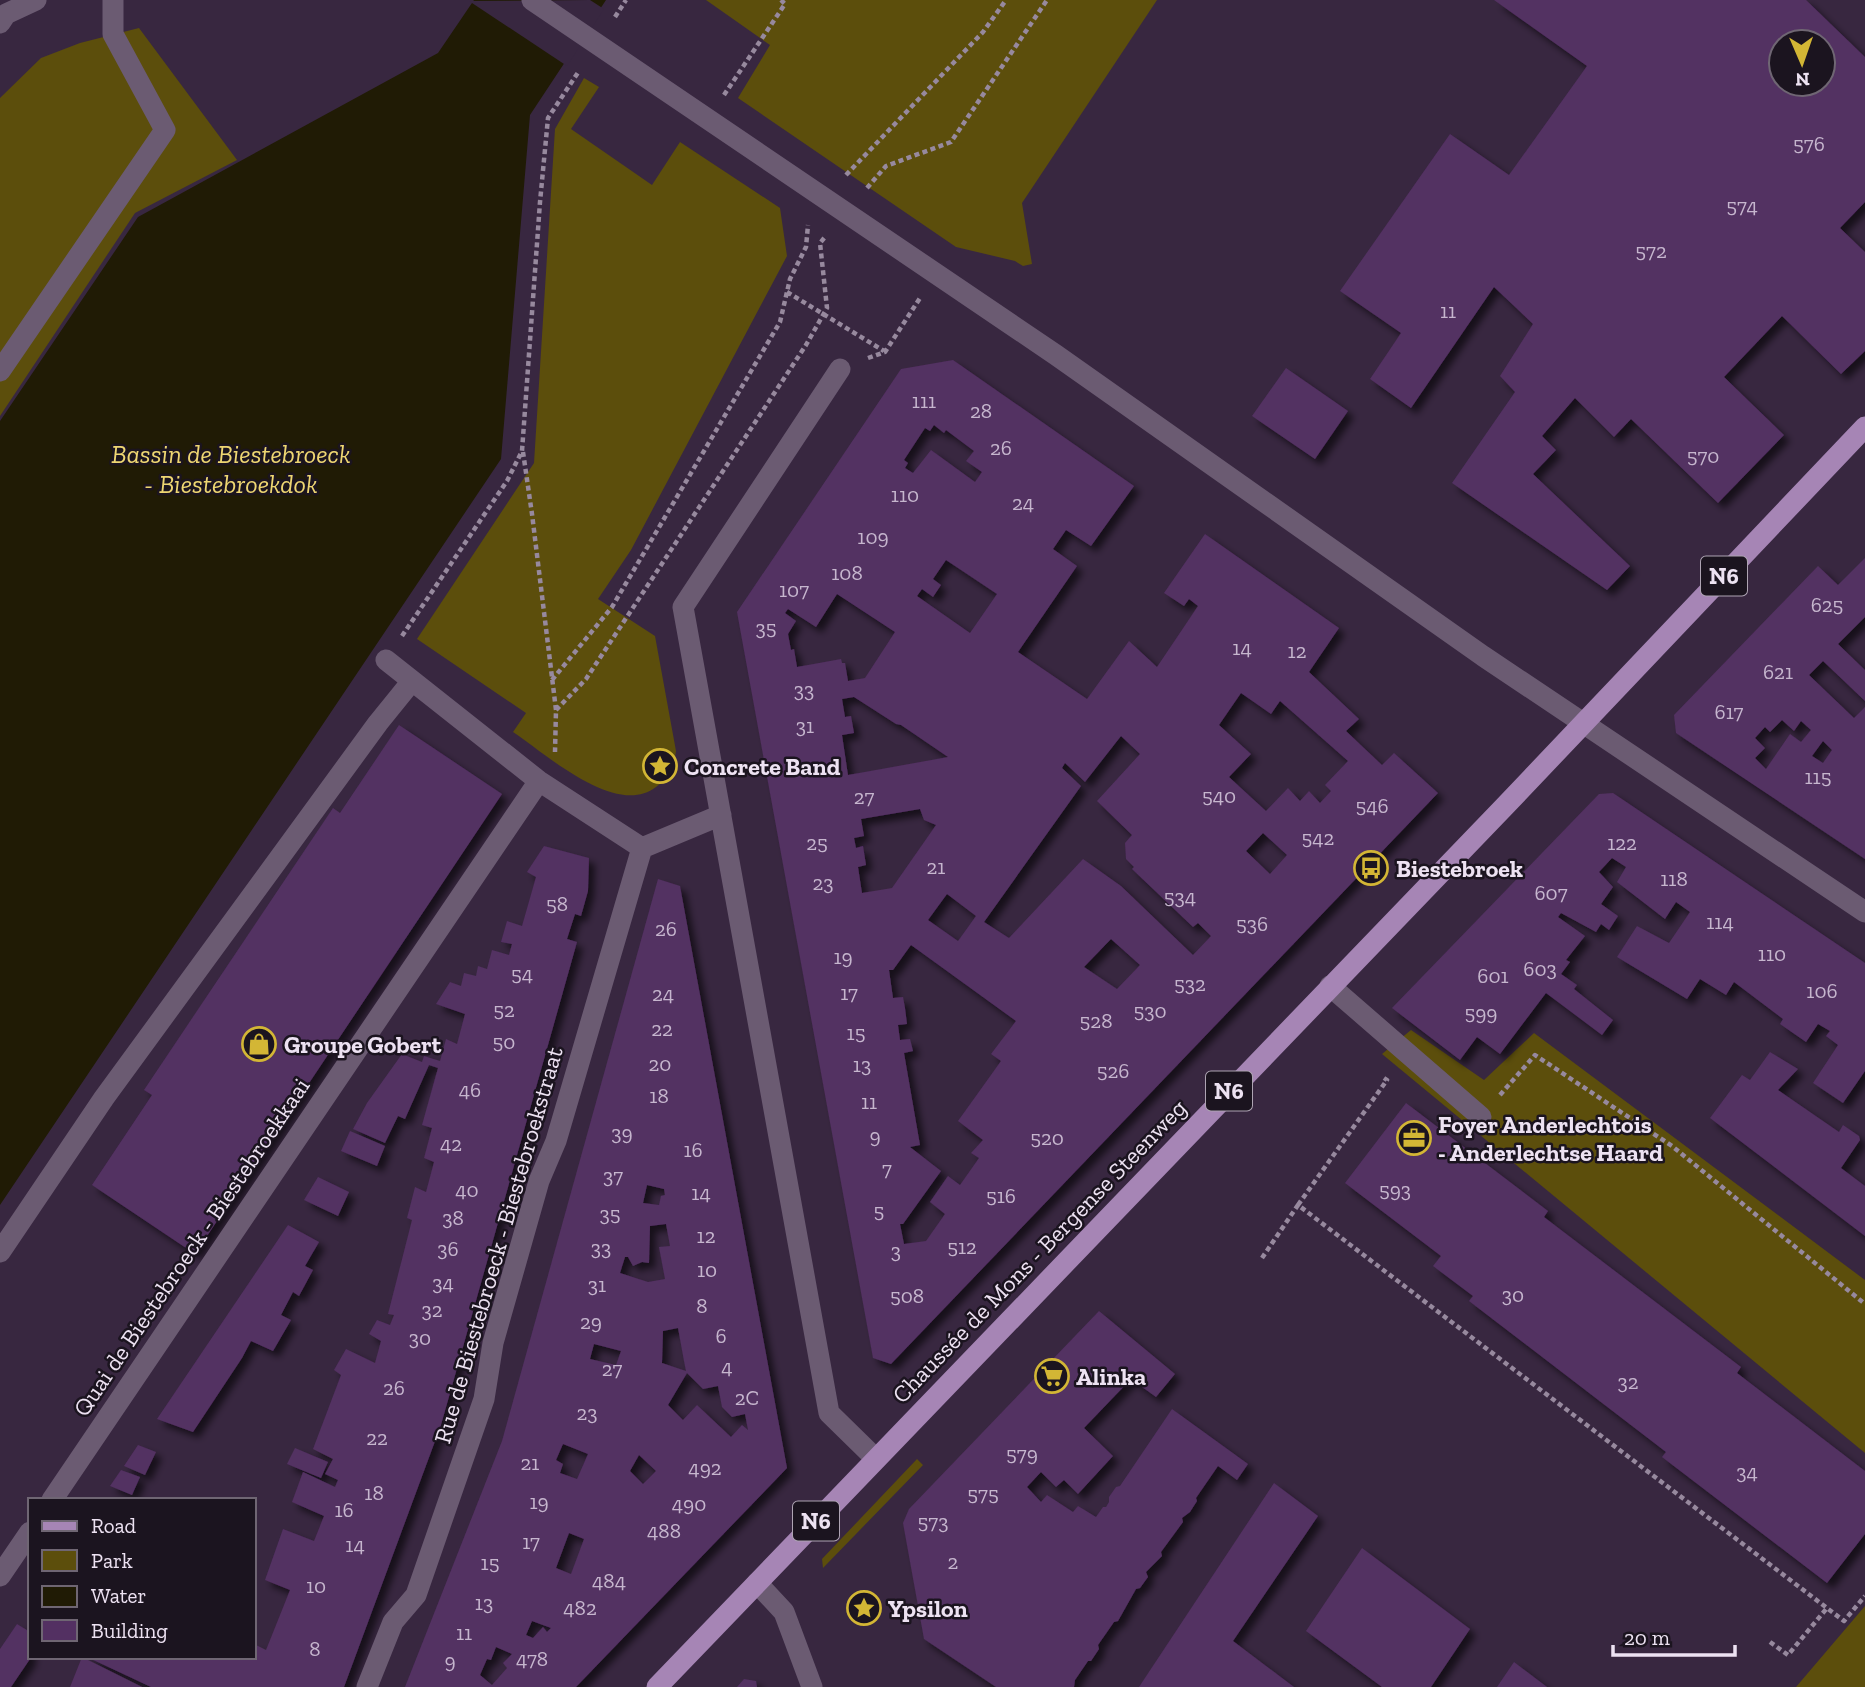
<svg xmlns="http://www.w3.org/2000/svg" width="1865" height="1687" font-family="'Zilla Slab',serif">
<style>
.green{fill:#5c4e0c}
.water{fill:#201b05}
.pier{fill:#382740}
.building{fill:#533062;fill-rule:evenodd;filter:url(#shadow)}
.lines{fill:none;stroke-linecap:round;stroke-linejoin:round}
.path{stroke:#97899e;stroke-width:4.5;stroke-dasharray:5 3.5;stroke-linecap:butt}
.minor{stroke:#6b5b72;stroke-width:21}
.major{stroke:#a685b5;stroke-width:21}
.labels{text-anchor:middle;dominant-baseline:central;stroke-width:5;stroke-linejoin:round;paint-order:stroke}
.number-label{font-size:21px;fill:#c6b6ce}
.shield{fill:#1b141f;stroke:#aea4b3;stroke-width:2}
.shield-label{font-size:23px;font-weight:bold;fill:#ede2f2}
.poi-label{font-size:24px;font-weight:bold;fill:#ede2f2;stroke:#1b141f;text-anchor:start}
.street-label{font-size:24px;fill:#ede2f2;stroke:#1b141f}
.water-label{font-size:26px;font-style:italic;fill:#eed672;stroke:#1b141f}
</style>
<defs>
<filter id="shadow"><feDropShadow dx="6" dy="6" stdDeviation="3.5" flood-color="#0009"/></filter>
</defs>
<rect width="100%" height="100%" fill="#382740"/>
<path class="green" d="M706,0H1157L1022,203L1032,264L1023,266L1015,261L956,247L738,98L770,45Z
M139,28L237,160L135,213L0,416V98L41,58L80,43Z
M584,78L599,87L571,129L652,185L680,142L780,208L787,256L631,550L598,599L655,636L676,751C674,766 668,778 656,787C616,818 546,754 513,732L526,713L417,639L534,463L555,129Z
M1411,1030L1484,1080L1534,1033L1865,1280V1453L1382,1054Z
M917,1459L923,1465L823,1568L822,1559Z
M1865,1606V1687H1796Z"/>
<path class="water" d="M474,0H606L530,115L501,459L0,1205V421L138,217L438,53Z"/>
<path class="pier" d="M590,0L604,9L567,66L469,1Z"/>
<path class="building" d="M1494,0H1806L1865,57V202L1840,228L1865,252V351L1841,374L1782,316L1724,377L1784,435L1718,503L1631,419L1614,437L1575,398L1542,436L1556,450L1533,474L1630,566L1607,590L1452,483L1515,392L1500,376L1533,324L1494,287L1411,408L1370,379L1401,333L1340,291L1450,134L1509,175L1587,66ZM1781,42H1823V84H1781Z
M953,360L1134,486L1091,546L1066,530L1053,549L1077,566L1018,652L1087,699L1129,641L1157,667L1198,606L1189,599L1184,606L1164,593L1205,534L1339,628L1309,672L1359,719L1346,731L1382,765L1394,753L1438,793L891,1364L873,1358L737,612L901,369ZM934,425L944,433L946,430L974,451L966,461L982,472L975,482L931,450L913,473L905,468L908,463L904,460L925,428L930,431ZM946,560L997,594L970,633L917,596L922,589L933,597L941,585L933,579ZM837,594L895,632L865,678L848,681L845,663H842L841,659L797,667L794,649L791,650L788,634L796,621L785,613L788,609L816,627ZM1241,693L1271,714L1280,701L1348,761L1325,785L1331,791L1320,803L1309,791L1300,801L1288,788L1266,811L1229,777L1251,754L1219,725ZM854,697L896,724L901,725L948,757L848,775L842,735L854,733L851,716L845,717L842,699ZM1121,736L1140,754L1097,801L1132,835L1125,843L1126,859L1134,867L1132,869L1193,927L1198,923L1211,936L1193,955L1121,886L1083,859L1009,938L984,922L1081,786L1062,768L1065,763L1085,782ZM920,809L924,820L936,825L892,888L862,893L858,867L866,865L863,846L856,848L854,838L864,836L861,819ZM1263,833L1287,855L1270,874L1246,851ZM947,894L976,916L958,941L928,920ZM1111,939L1140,965L1117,989L1084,967ZM911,945L1016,1021L991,1054L1001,1061L958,1121L983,1140L971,1153L979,1158L960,1185L948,1176L930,1202L945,1214L926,1241L904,1244L900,1224H903L941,1171L910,1147L920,1145L904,1053L913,1051L910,1039L900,1040L898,1025L907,1024L905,1008L903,997L893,998L889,970H893Z
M1286,368L1348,411L1315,459L1252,416Z
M1865,558V617L1838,644L1865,670V701L1823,661L1809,675L1854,718L1865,707V859L1676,733L1674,715L1818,566L1838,585ZM1782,720L1794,731L1801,721L1811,730L1801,742L1790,734L1766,769L1755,758L1765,748L1755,738L1765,727L1770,732ZM1823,741L1832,750L1823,763L1812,756Z
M399,725L502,794L195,1254L92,1185L152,1095L144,1090L333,808L340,813Z
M1613,793L1865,963V1071L1843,1103L1813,1083L1838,1045L1826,1036L1830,1031L1818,1024L1806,1042L1780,1024L1783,1019L1734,982L1726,995L1700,979L1687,999L1617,957L1637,926L1669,943L1690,912L1676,902L1665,919L1617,882L1626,867L1612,858L1599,872L1613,887L1601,904L1618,916L1609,930L1601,924L1596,932L1561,913L1558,917L1585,936L1566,960L1570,962L1561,974L1577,985L1574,989L1613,1020L1602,1035L1546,993L1500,1054L1477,1037L1460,1060L1392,1008L1599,794Z
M544,846L589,858L588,891L581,916L575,914L567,939L577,942L441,1425L344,1687H151L87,1657H254V1644L266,1650L290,1590L265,1580L283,1529L314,1541L324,1516L292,1502L303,1472L335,1487L338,1480L325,1474L333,1459L313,1449L341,1375L334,1370L346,1349L375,1363L381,1341L369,1334L377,1320L390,1325L394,1315L388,1314L412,1220L407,1218L415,1187L426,1192L434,1162L424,1158L432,1128L422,1125L438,1068L429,1065L405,1119L398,1116L385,1143L353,1129L367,1103L402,1054L422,1062L424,1056L440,1061L446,1039L457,1044L465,1014L436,1004L450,982L461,986L464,973L476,976L478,966L487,969L492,950L509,955L512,944L501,942L507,921L522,926L536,877L527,872Z
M658,879L680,886L787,1468L576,1687H405L502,1441ZM647,1185L664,1189L665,1195L661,1196L659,1205L643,1203ZM666,1224L670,1246L659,1247L665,1279L648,1282L620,1273L625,1257H628L633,1266L642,1262L649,1263L650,1226ZM678,1328L684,1361L686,1371L662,1363L663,1331ZM594,1344L621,1351L616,1365L590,1359ZM687,1373L703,1389L718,1386L722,1407L732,1417L745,1414L748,1430L742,1425L731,1437L697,1405L683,1420L668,1405ZM563,1444L588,1454L577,1479L560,1473L563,1464L556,1460ZM639,1455L656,1471L643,1484L630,1471ZM569,1533L584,1539L571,1574L556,1568ZM532,1621L551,1628L547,1632L543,1627L533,1638L526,1635ZM496,1647L512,1654L503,1663L507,1668L492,1685L480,1675L487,1659L491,1660Z
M1770,1052L1798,1069L1778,1090L1839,1132L1843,1125L1859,1136L1860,1140L1841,1168L1865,1186V1236L1710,1118L1742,1075L1750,1080Z
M1406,1103L1548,1211L1544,1217L1741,1367L1737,1373L1865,1471V1534L1827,1583L1662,1457L1666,1452L1469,1301L1473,1296L1433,1266L1441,1256L1345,1183Z
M350,1131L385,1146L377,1166L341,1151Z
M318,1177L349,1192L338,1216L304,1200Z
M288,1225L319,1242L305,1266L313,1270L299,1296L293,1292L281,1315L291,1320L273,1351L251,1341L242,1358L193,1432L157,1419Z
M1099,1311L1175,1374L1156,1397L1131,1379L1084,1428L1113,1456L1078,1494L1064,1480L1056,1487L1041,1472L1027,1487L1041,1502L1047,1495L1073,1512L1078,1506L1096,1517L1103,1507H1106L1109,1502V1497L1116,1487L1120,1486L1172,1409L1248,1464L1237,1480L1218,1466L1196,1498L1197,1501L1190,1512L1182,1518L1183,1522L1161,1552L1162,1556L1146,1572L1148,1577L1140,1588L1136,1589L1118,1621L1114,1622L1098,1645L1099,1649L1091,1661H1088L1075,1680L1074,1687H996L924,1639L903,1523L909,1509Z
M138,1445L156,1452L145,1475L124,1466Z
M295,1448L328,1462L321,1478L287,1464Z
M121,1470L140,1477L132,1495L110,1486Z
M1274,1483L1318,1516L1233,1641L1294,1687H1139Z
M1362,1548L1470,1629L1431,1687H1382L1306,1631Z
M17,1624L30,1632V1659L11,1687H0V1649Z
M82,1657L142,1687H70Z
M1514,1662L1547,1687H1497Z
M744,1679L756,1681L757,1687H737Z"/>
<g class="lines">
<path class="path" d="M615,17L626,0
M724,95L785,4L781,0
M846,175L983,32L1006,0
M867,188L886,166L951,142L1047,0
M787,292L884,351
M868,358L885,352L920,298
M523,452L532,514L556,710L555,752
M402,636L507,481L522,451L540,202L548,118L579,71
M552,680L612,607L780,322L790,279L806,247L808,225
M556,710L586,679L806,345L827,308L820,243L825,237
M1500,1095L1535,1055L1672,1146L1865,1304
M1298,1205L1387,1080L1384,1078
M1262,1258L1298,1205L1844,1621L1865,1596
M1770,1642L1788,1655L1827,1608"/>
<path class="minor" d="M532,0L1056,355L1483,656L1865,912
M0,23L6,14L36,0
M840,369L683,607L829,1413L876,1459
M0,371L165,130L113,34V0
M386,660L539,781L642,848
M642,848L721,815
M1330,986L1481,1117
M0,1252L104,1098L378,723L412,681
M52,1500L539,781
M0,1576L30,1532
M757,1583L784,1612L812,1687
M367,1687L393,1622L416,1595L484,1399L493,1343L539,1181L556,1141L642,848"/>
<path class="major" d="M657,1687L1505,806L1865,427"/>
</g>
<defs>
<g id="sight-ring" transform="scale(1.75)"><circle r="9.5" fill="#1b141f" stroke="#d3b635" stroke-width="1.5"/><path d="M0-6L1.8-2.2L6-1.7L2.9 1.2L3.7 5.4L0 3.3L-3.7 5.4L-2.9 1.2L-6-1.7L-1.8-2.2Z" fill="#d3b635"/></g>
<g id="bus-ring" transform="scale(1.75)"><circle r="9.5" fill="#1b141f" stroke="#d3b635" stroke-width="1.5"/><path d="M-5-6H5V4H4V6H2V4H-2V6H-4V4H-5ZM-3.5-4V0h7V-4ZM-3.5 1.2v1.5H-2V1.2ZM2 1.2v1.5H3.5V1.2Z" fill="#d3b635"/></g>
<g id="shop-ring" transform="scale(1.75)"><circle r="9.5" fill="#1b141f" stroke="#d3b635" stroke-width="1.5"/><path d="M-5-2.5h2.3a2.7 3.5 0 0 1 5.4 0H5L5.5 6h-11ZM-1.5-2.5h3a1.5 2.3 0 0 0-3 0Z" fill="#d3b635"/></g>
<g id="office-ring" transform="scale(1.75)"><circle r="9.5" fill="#1b141f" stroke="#d3b635" stroke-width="1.5"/><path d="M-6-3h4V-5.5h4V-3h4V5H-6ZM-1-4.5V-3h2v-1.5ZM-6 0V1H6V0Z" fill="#d3b635"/></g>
<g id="supermarket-ring" transform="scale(1.75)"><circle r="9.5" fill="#1b141f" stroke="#d3b635" stroke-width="1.5"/><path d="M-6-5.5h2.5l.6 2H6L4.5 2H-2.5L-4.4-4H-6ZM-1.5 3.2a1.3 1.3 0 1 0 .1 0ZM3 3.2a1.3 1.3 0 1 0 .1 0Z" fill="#d3b635"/></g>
</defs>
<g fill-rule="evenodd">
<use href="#sight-ring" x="660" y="766"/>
<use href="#bus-ring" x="1371" y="868"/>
<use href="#shop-ring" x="259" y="1044"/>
<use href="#office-ring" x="1414" y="1138"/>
<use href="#supermarket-ring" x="1052" y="1376"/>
<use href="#sight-ring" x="864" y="1608"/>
</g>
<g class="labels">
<g class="number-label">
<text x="1809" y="143">576</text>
<text x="1742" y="205">574</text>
<text x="1651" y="250">572</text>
<text x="1448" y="310">11</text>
<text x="924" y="400">111</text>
<text x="981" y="410">28</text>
<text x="1001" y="447">26</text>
<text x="1703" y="455">570</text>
<text x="905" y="494">110</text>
<text x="1023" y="502">24</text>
<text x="873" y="536">109</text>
<text x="847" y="572">108</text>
<text x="794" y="589">107</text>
<text x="1827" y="604">625</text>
<text x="766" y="627">35</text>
<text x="1242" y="647">14</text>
<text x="1297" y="650">12</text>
<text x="1778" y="671">621</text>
<text x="804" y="689">33</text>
<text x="1729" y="711">617</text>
<text x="805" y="725">31</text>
<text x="1818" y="776">115</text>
<text x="1219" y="795">540</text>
<text x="864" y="796">27</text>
<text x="1372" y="805">546</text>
<text x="1318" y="837">542</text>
<text x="817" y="842">25</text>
<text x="1622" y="842">122</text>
<text x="936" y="866">21</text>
<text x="1674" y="878">118</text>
<text x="823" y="882">23</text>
<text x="1551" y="892">607</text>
<text x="1180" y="896">534</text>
<text x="557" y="903">58</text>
<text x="1720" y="921">114</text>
<text x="1252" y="923">536</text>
<text x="666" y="928">26</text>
<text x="1772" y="953">110</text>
<text x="843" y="956">19</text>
<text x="1540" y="968">603</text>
<text x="522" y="973">54</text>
<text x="1493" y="975">601</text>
<text x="1190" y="983">532</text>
<text x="1822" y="990">106</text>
<text x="849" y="992">17</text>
<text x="663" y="993">24</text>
<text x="504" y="1009">52</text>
<text x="1150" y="1010">530</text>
<text x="1481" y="1012">599</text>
<text x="1096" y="1020">528</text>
<text x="662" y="1028">22</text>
<text x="856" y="1032">15</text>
<text x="504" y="1041">50</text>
<text x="660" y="1063">20</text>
<text x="862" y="1064">13</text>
<text x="1113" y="1070">526</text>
<text x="470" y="1089">46</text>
<text x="659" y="1095">18</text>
<text x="869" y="1101">11</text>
<text x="622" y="1132">39</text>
<text x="875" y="1135">9</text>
<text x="1047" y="1137">520</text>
<text x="451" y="1143">42</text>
<text x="693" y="1149">16</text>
<text x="887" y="1168">7</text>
<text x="613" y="1175">37</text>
<text x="467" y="1189">40</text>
<text x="1395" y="1189">593</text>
<text x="701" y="1192">14</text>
<text x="1001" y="1195">516</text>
<text x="879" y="1210">5</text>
<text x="610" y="1213">35</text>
<text x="453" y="1217">38</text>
<text x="706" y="1235">12</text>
<text x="962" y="1246">512</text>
<text x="601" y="1247">33</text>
<text x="448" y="1248">36</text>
<text x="896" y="1250">3</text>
<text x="707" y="1269">10</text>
<text x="443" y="1282">34</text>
<text x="597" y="1284">31</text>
<text x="1513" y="1294">30</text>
<text x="907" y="1295">508</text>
<text x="702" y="1305">8</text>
<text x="432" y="1309">32</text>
<text x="591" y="1321">29</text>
<text x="721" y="1335">6</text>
<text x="420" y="1337">30</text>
<text x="727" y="1366">4</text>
<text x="612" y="1368">27</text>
<text x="1628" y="1381">32</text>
<text x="394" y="1387">26</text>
<text x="747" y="1397">2C</text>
<text x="587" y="1412">23</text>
<text x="377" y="1437">22</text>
<text x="1022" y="1453">579</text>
<text x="530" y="1462">21</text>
<text x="705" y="1467">492</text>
<text x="1747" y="1471">34</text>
<text x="374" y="1492">18</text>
<text x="983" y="1493">575</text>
<text x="539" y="1501">19</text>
<text x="689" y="1503">490</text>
<text x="344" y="1509">16</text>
<text x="933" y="1521">573</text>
<text x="664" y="1530">488</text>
<text x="531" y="1541">17</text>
<text x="355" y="1544">14</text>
<text x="953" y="1561">2</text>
<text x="490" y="1562">15</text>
<text x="609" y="1580">484</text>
<text x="316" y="1585">10</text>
<text x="484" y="1602">13</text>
<text x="580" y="1607">482</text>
<text x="464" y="1632">11</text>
<text x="315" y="1648">8</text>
<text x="532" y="1658">478</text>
<text x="450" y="1660">9</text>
</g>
<g class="shield">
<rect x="1701" y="556.5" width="46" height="39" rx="5"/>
<rect x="1206" y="1071.5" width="46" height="39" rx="5"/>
<rect x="793" y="1501.5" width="46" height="39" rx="5"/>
</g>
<g class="shield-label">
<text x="1724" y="576">N6</text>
<text x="1229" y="1091">N6</text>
<text x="816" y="1521">N6</text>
</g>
<g class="poi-label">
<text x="684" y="766">Concrete Band</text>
<text x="1396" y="868">Biestebroek</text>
<text x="284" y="1044">Groupe Gobert</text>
<text x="1438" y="1124">Foyer Anderlechtois<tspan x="1438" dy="28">- Anderlechtse Haard</tspan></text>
<text x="1076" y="1376">Alinka</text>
<text x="888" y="1608">Ypsilon</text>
</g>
<g class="street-label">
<text transform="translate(498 1245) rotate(-74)">Rue de Biestebroeck - Biestebroekstraat</text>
<text transform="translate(191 1247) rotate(-56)">Quai de Biestebroeck - Biestebroekkaai</text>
<text transform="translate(1039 1251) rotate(-46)">Chaussée de Mons - Bergense Steenweg</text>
</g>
<g class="water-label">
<text x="231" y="454">Bassin de Biestebroeck<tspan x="231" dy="30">- Biestebroekdok</tspan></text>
</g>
</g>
<rect x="28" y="1498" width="228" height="161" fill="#1b141f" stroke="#6f6673" stroke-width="2"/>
<rect x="42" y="1521" width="35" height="10" fill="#a685b5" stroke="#6f6673" stroke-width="2"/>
<text x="91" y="1533" font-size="21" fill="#ede2f2">Road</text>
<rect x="42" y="1550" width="35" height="21" fill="#5c4e0c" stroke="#6f6673" stroke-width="2"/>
<text x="91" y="1568" font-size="21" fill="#ede2f2">Park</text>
<rect x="42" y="1586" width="35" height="21" fill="#201b05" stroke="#6f6673" stroke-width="2"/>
<text x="91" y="1603" font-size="21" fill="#ede2f2">Water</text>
<rect x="42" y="1620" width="35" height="21" fill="#533062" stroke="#6f6673" stroke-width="2"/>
<text x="91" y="1638" font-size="21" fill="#ede2f2">Building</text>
<g transform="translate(1802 63) rotate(178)"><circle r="33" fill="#1b141f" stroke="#6f6673" stroke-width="2"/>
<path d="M0-5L12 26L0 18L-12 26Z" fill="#d3b635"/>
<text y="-10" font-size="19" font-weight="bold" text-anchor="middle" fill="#ede2f2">N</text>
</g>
<path d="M1613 1645v10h122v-10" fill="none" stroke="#ede2f2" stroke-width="3.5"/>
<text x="1624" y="1645" font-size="21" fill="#ede2f2" stroke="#1b141f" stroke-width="5" paint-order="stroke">20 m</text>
</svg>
